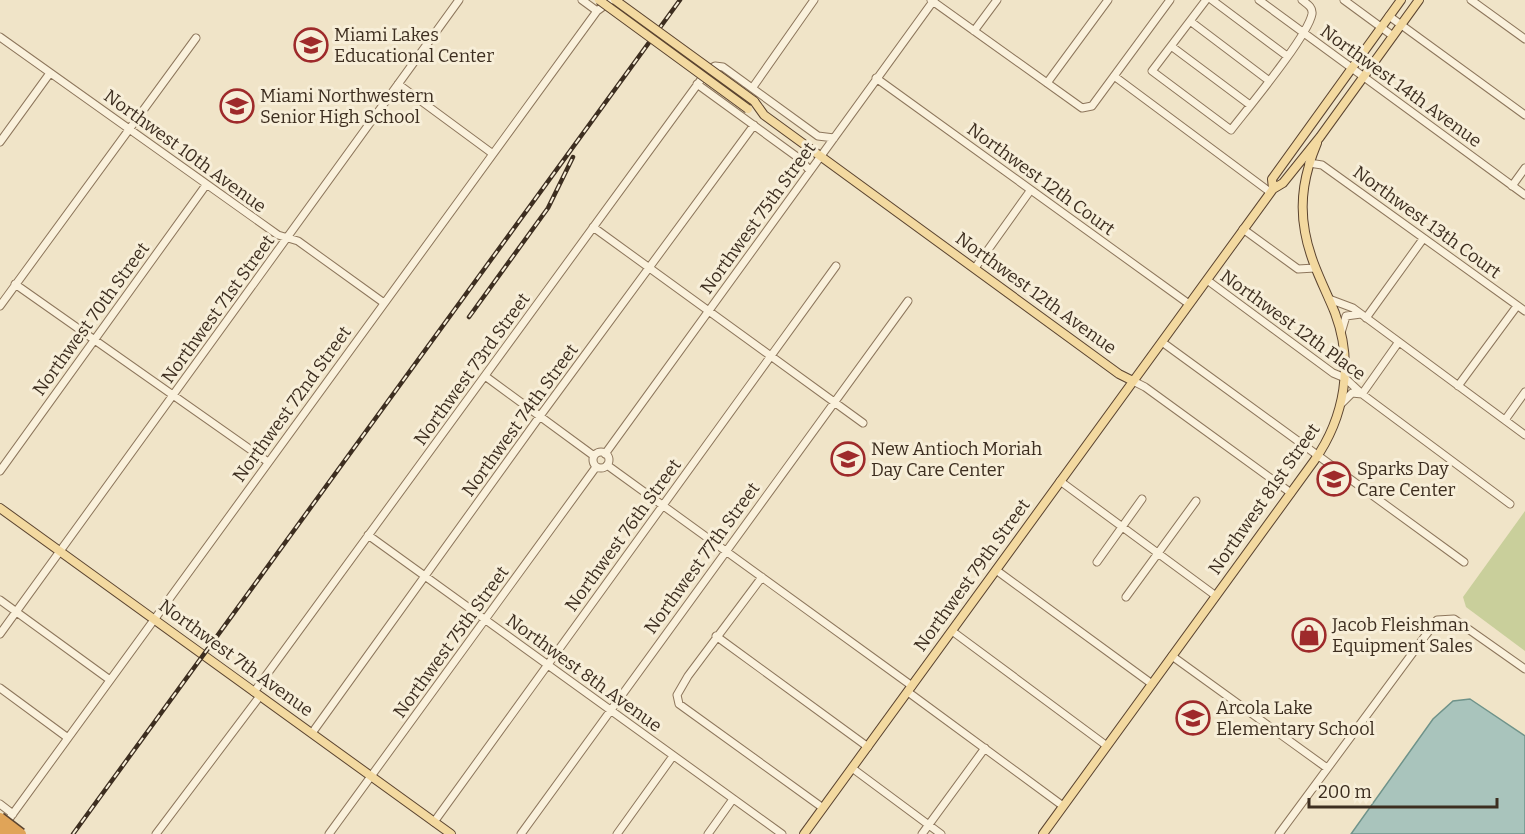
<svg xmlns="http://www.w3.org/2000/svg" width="1525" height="834" font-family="Bitter,serif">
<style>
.green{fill:#c9cf9b}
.water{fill:#a9c4bc;stroke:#6f938a;stroke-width:1.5}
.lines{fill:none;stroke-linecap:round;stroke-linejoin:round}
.minor-casing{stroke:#8d765c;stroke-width:9}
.major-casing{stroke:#5b4430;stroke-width:10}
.minor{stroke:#faf1dc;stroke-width:7}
.major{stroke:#f3d9a0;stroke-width:8}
.rail-casing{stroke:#3d2e20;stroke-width:4.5}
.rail{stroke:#f7eed8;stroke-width:2;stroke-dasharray:7;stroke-linecap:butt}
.major-bridge-casing{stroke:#5b4430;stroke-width:10;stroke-linecap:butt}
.highway-bridge-casing{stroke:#5b4430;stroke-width:13;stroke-linecap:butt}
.major-bridge{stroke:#f3d9a0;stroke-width:8}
.highway-bridge{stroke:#e0a458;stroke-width:10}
.labels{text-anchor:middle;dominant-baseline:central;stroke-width:6;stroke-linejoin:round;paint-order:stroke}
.poi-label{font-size:18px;fill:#3d2e20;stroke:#f7eed8;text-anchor:start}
.street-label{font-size:18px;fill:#3d2e20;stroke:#f7eed8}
</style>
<rect width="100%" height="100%" fill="#f0e4c8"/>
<path class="green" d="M1525,511V651L1466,607L1463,597Z"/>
<path class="water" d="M1470,699L1525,736V834H1351L1433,719L1453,701Z"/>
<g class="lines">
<g class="minor-casing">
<path id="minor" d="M582,0L597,11
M931,0L1082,108L1092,106L1170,0
M1206,0L1152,71L1231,130C1248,108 1308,36 1312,14C1313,7 1307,4 1302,0
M1212,0L1287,56
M1259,0L1525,195
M1344,0L1393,36
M1471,0L1525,39
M1389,16L1525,115
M1190,21L1268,80
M974,31L997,0
M0,37L278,235L298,241L384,303
M1171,46L1250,105
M1114,76L1270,192
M876,78L1189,304
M1047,83L1108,0
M398,84L493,154
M697,84L800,159L810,171
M753,87L814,0
M0,142L50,73
M1309,163L1322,165L1525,311
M1512,186L1525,168
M593,227L863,423
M1243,229L1298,269L1315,268
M975,268L1030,191
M1207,280L1333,373L1345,378L1362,394L1510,504
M15,284L268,462
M1329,299L1353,308L1525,435
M0,306L196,38
M1366,318L1423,239
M1341,333L1346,316L1361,314
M1162,342L1464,562
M485,376L594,456
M1133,381L1145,387L1291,493
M1458,386L1517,306
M1362,394L1398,343
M1342,403L1352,393L1362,394
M1505,420L1525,392
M593 460a8 8 0 1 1 16 0a8 8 0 1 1-16 0Z
M605,454L934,0
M607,465L912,686
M0,471L206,185
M1060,481L1216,596
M368,535L782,834
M1097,562L1142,499
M996,570L1152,684
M762,577L688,676L677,695L679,704L823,808
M1126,597L1196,501
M0,600L110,680
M952,631L1107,746
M0,634L459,0
M716,636L868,747
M1172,656L1327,768
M0,688L68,738
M254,692L708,70L715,66L723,67L818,136L834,138
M908,692L1063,806
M312,733L540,416L754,125
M852,768L941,834
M0,804L13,814
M434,822L836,266
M4,826L597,11L612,0
M156,834L260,696
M329,834L596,467
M521,834L908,301
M617,834L673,756
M708,834L733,799
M922,834L985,748
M1279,834L1437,620L1454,619L1525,669"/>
</g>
<g class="major-casing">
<path id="major" d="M754,101L764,115L1119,374L1133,381
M1273,189L1272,179L1401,0
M0,508L451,834
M804,834L1273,189L1283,183L1320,137L1419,0
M1043,834L1314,461C1345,417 1354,364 1335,313C1324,286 1310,261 1305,232C1299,200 1305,172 1317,143"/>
</g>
<use href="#minor" class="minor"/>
<use href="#major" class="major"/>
<g class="rail-casing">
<path id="rail" d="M469,317L548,208L573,157
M73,834L680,0"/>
</g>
<use href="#rail" class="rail"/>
<g class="major-bridge-casing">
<path id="major-bridge" d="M599,0L748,109
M615,0L754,101"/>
</g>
<g class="highway-bridge-casing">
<path id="highway-bridge" d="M0,818L21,834
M0,828L9,834"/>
</g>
<use href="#major-bridge" class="major-bridge"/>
<use href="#highway-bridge" class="highway-bridge"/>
</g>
<defs>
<g id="school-ring" transform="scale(1.725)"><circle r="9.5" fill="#f7eed8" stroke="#9e2a2b" stroke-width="1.5"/><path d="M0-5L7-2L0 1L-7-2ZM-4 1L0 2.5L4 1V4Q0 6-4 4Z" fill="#9e2a2b"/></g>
<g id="shop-ring" transform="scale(1.725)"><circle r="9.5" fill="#f7eed8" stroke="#9e2a2b" stroke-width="1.5"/><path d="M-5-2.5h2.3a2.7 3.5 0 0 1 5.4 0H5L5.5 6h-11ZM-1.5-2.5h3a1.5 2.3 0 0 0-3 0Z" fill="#9e2a2b"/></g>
</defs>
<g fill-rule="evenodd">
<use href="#school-ring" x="311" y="45"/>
<use href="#school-ring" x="237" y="106"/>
<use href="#school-ring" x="848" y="459"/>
<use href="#school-ring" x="1334" y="479"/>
<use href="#shop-ring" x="1309" y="635"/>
<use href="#school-ring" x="1193" y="718"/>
</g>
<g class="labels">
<g class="poi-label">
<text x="334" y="35">Miami Lakes<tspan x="334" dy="21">Educational Center</tspan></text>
<text x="260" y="96">Miami Northwestern<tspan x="260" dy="21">Senior High School</tspan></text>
<text x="871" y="449">New Antioch Moriah<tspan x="871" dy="21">Day Care Center</tspan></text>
<text x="1357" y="469">Sparks Day<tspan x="1357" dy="21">Care Center</tspan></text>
<text x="1332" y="625">Jacob Fleishman<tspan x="1332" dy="21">Equipment Sales</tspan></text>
<text x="1216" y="708">Arcola Lake<tspan x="1216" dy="21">Elementary School</tspan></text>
</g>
<g class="street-label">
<text transform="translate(1401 86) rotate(36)">Northwest 14th Avenue</text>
<text transform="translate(185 151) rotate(36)">Northwest 10th Avenue</text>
<text transform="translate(1041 179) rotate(36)">Northwest 12th Court</text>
<text transform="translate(758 218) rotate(-54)">Northwest 75th Street</text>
<text transform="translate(1427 222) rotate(36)">Northwest 13th Court</text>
<text transform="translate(1036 293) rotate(36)">Northwest 12th Avenue</text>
<text transform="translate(218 309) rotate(-54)">Northwest 71st Street</text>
<text transform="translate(91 319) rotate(-54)">Northwest 70th Street</text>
<text transform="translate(1293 325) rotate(36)">Northwest 12th Place</text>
<text transform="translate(472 369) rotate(-54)">Northwest 73rd Street</text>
<text transform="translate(292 404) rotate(-54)">Northwest 72nd Street</text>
<text transform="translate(520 420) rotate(-54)">Northwest 74th Street</text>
<text transform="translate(1264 499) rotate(-55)">Northwest 81st Street</text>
<text transform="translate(623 535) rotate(-54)">Northwest 76th Street</text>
<text transform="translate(702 558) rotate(-54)">Northwest 77th Street</text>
<text transform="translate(972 575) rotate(-54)">Northwest 79th Street</text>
<text transform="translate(451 642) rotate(-54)">Northwest 75th Street</text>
<text transform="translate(236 658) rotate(36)">Northwest 7th Avenue</text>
<text transform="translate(584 673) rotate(36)">Northwest 8th Avenue</text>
</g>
</g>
<path d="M1309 798v9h188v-9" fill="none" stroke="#3d2e20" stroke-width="3"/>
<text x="1318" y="798" font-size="18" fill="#3d2e20" stroke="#f7eed8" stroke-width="4.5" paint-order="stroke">200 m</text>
</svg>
